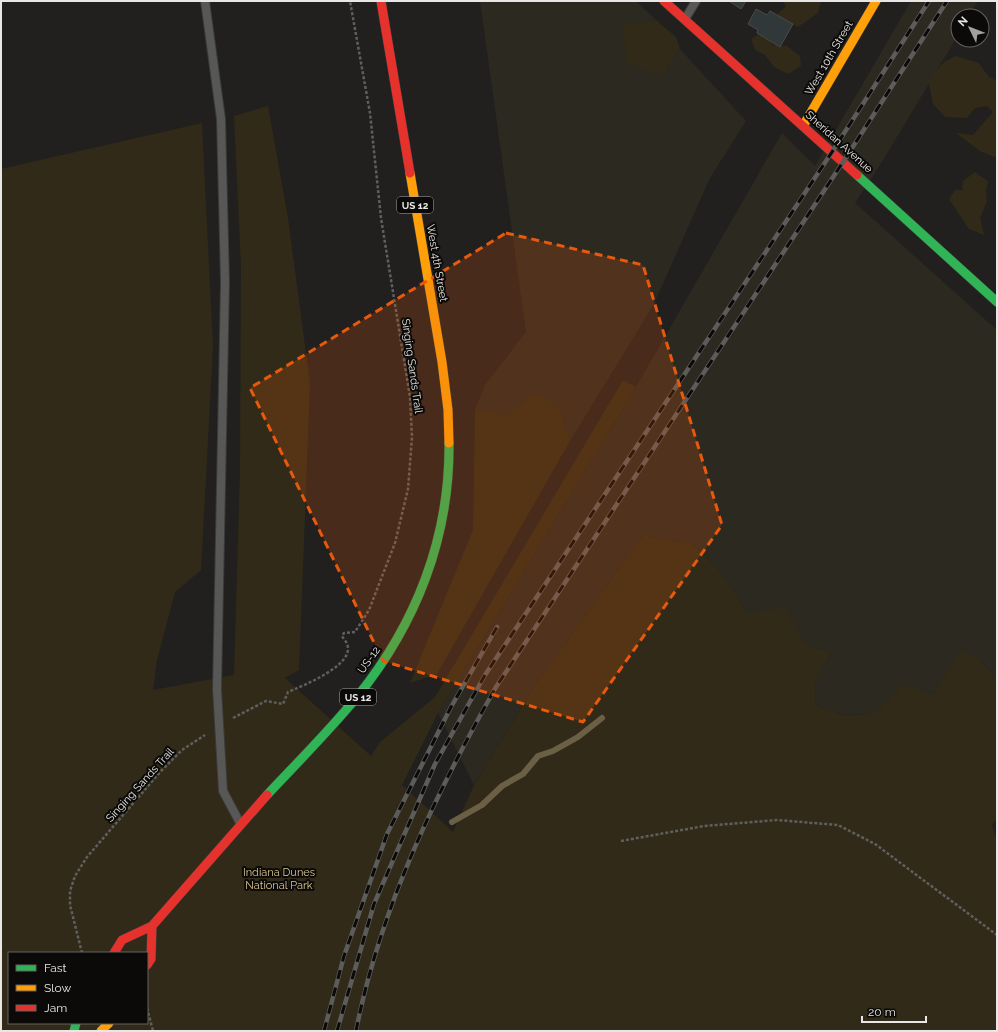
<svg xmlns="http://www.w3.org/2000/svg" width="998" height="1032" font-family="Raleway,sans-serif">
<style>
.built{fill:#2c2921}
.green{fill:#312a18;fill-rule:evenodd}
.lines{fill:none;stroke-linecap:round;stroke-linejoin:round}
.stream{stroke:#6b6045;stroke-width:6}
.building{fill:#313839;stroke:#4a4a4a}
.lane-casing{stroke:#3a3a38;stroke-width:10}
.fast-casing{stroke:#3a3a38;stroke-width:10}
.slow-casing{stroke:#3a3a38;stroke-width:10}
.jam-casing{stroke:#3a3a38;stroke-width:10}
.path{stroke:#5f5f5e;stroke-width:2.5;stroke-dasharray:3 2;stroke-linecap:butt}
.lane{stroke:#575755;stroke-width:8}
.fast{stroke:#30b455;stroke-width:9}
.slow{stroke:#ff9f0a;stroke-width:9}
.jam{stroke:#e5322d;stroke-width:9}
.rail-casing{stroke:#5c5c5a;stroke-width:4.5}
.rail{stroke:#0b0a09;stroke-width:3;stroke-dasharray:9;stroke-linecap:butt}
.marked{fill:#e8590c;fill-opacity:0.2;stroke:#e8590c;stroke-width:3;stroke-dasharray:8 5;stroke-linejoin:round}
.labels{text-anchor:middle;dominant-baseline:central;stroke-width:4;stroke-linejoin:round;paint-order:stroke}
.shield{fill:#0b0a09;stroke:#a6a5a3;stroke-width:1}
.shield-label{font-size:10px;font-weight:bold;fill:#e8e7e5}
.street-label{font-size:11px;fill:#e8e7e5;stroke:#0b0a09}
.park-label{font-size:11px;fill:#dbc58f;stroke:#0b0a09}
</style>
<rect width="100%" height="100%" fill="#21201e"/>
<path class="built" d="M480,1H636L656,20L622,26L663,75L680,49L746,121L710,178L654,304L570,441L560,409L506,417L475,409L485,385L526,332Z
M911,1H978L969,16H958V35L883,160L855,203L997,330V680L980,659L934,694L904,684L875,713L846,716L815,705L816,679L832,653L806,644L784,608L747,614L738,596L718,568L692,544L643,535L536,684L474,785L438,713L636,387L782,133L815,166Z"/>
<path class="green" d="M782,1H821L818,13L798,27L776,16L786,6Z
M656,20L676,37L680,49L663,75L627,63L622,25Z
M762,32L773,45L787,46L800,56L801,66L788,74L774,67L765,55L755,50L751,39Z
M956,56L979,63L989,77L997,81V158L980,151L956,133L973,135L993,112L987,106L975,108L967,118L945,117L933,104L928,80L944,62Z
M268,106L288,218L310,383L299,670L285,678L371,756L380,742L435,697L623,380L636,387L438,713L402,785L453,832L474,785L536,684L643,535L692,544L718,568L738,596L747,614L784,607L806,644L832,653L816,679L815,705L846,716L875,713L904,684L934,694L960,651L980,659L997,680V818L992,825L997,841V1031H1V169L202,123L213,347L201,570L175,592L157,660L153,690L234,675L240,471L241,265L234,116ZM9,953H147V1023H9Z
M975,172L988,181L986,191L987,201L980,218L984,235L969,229L949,199L956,189L962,191L963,181Z
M535,392L560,409L570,441L437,674L410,683L473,530L475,409L506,416Z"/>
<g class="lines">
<path class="stream" d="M452,822L482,805L502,786L523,774L538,756L553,751L578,737L602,718"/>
</g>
<path class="building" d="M729,1H746L741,9Z
M756,9L767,15L770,11L793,24L780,47L757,33L758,30L748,24Z"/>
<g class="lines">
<g class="lane-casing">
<path id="lane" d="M205,1L221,119L225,282L217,689L223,791L240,823
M685,19L696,1"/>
</g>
<g class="fast-casing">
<path id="fast" d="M857,175L997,302
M267,795C297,763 329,731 357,697C416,624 450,538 449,443
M74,1031L76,1023"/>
</g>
<g class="slow-casing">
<path id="slow" d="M803,126L876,1
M410,173L442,362L448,410L449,443
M101,1031L109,1023"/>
</g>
<g class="jam-casing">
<path id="jam" d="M381,1L410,173
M664,1L857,175
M114,953L122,940L152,926L267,795
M147,965L151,959L152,926"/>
</g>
<path class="path" d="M233,718L266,701L283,704L288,692C302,686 356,665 347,644C346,641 343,638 342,636L344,633L355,632L369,610L395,543L408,489L412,437L410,397L381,218L370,113L350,1
M621,841L704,826L777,820L838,825L875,844L997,935
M82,953L70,905V891L75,876L87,857L161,771L182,750L205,735
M147,1008L153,1031"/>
<use href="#lane" class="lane"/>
<use href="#fast" class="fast"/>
<use href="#slow" class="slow"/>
<use href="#jam" class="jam"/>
<g class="rail-casing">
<path id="rail" d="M324,1031L344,956L387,834L451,707L497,627
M337,1031L374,904L435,764L485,675L832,152L929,1
M356,1031C380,909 435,795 496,687L843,162L947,1"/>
</g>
<use href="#rail" class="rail"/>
</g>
<path class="marked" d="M506,233L643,265L722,525L583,722L383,661L250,388Z"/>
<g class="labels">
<g class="shield">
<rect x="397" y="197" width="36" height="16" rx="3"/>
<rect x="340" y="689" width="36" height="16" rx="3"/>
</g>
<g class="shield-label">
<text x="415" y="205">US 12</text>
<text x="358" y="697">US 12</text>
</g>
<g class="street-label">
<text transform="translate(829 58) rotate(-60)">West 10th Street</text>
<text transform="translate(839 142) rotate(42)">Sheridan Avenue</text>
<text transform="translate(437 263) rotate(80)">West 4th Street</text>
<text transform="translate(412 366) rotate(82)">Singing Sands Trail</text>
<text transform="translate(369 660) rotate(-55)">US-12</text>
<text transform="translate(140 785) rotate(-48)">Singing Sands Trail</text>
</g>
<g class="park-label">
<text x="279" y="872">Indiana Dunes<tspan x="279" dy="13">National Park</tspan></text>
</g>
</g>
<rect width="998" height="1032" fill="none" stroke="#e8e7e5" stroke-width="4"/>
<rect x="8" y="952" width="140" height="72" fill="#0b0a09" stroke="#636261"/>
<rect x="16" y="965" width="20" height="6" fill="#30b455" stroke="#636261"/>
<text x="44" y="972" font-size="12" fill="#e8e7e5">Fast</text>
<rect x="16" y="985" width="20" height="6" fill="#ff9f0a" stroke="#636261"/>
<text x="44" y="992" font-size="12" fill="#e8e7e5">Slow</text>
<rect x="16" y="1005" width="20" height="6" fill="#e5322d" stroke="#636261"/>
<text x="44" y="1012" font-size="12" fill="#e8e7e5">Jam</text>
<g transform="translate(970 28) rotate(313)"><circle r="19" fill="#0b0a09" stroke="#636261"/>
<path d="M0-3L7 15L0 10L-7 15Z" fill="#a2a19f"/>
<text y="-6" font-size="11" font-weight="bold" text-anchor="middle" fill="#e8e7e5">N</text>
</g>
<path d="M862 1016v6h64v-6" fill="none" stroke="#e8e7e5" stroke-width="2"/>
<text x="868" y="1016" font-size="12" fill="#e8e7e5" stroke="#0b0a09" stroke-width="3" paint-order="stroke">20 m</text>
</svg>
